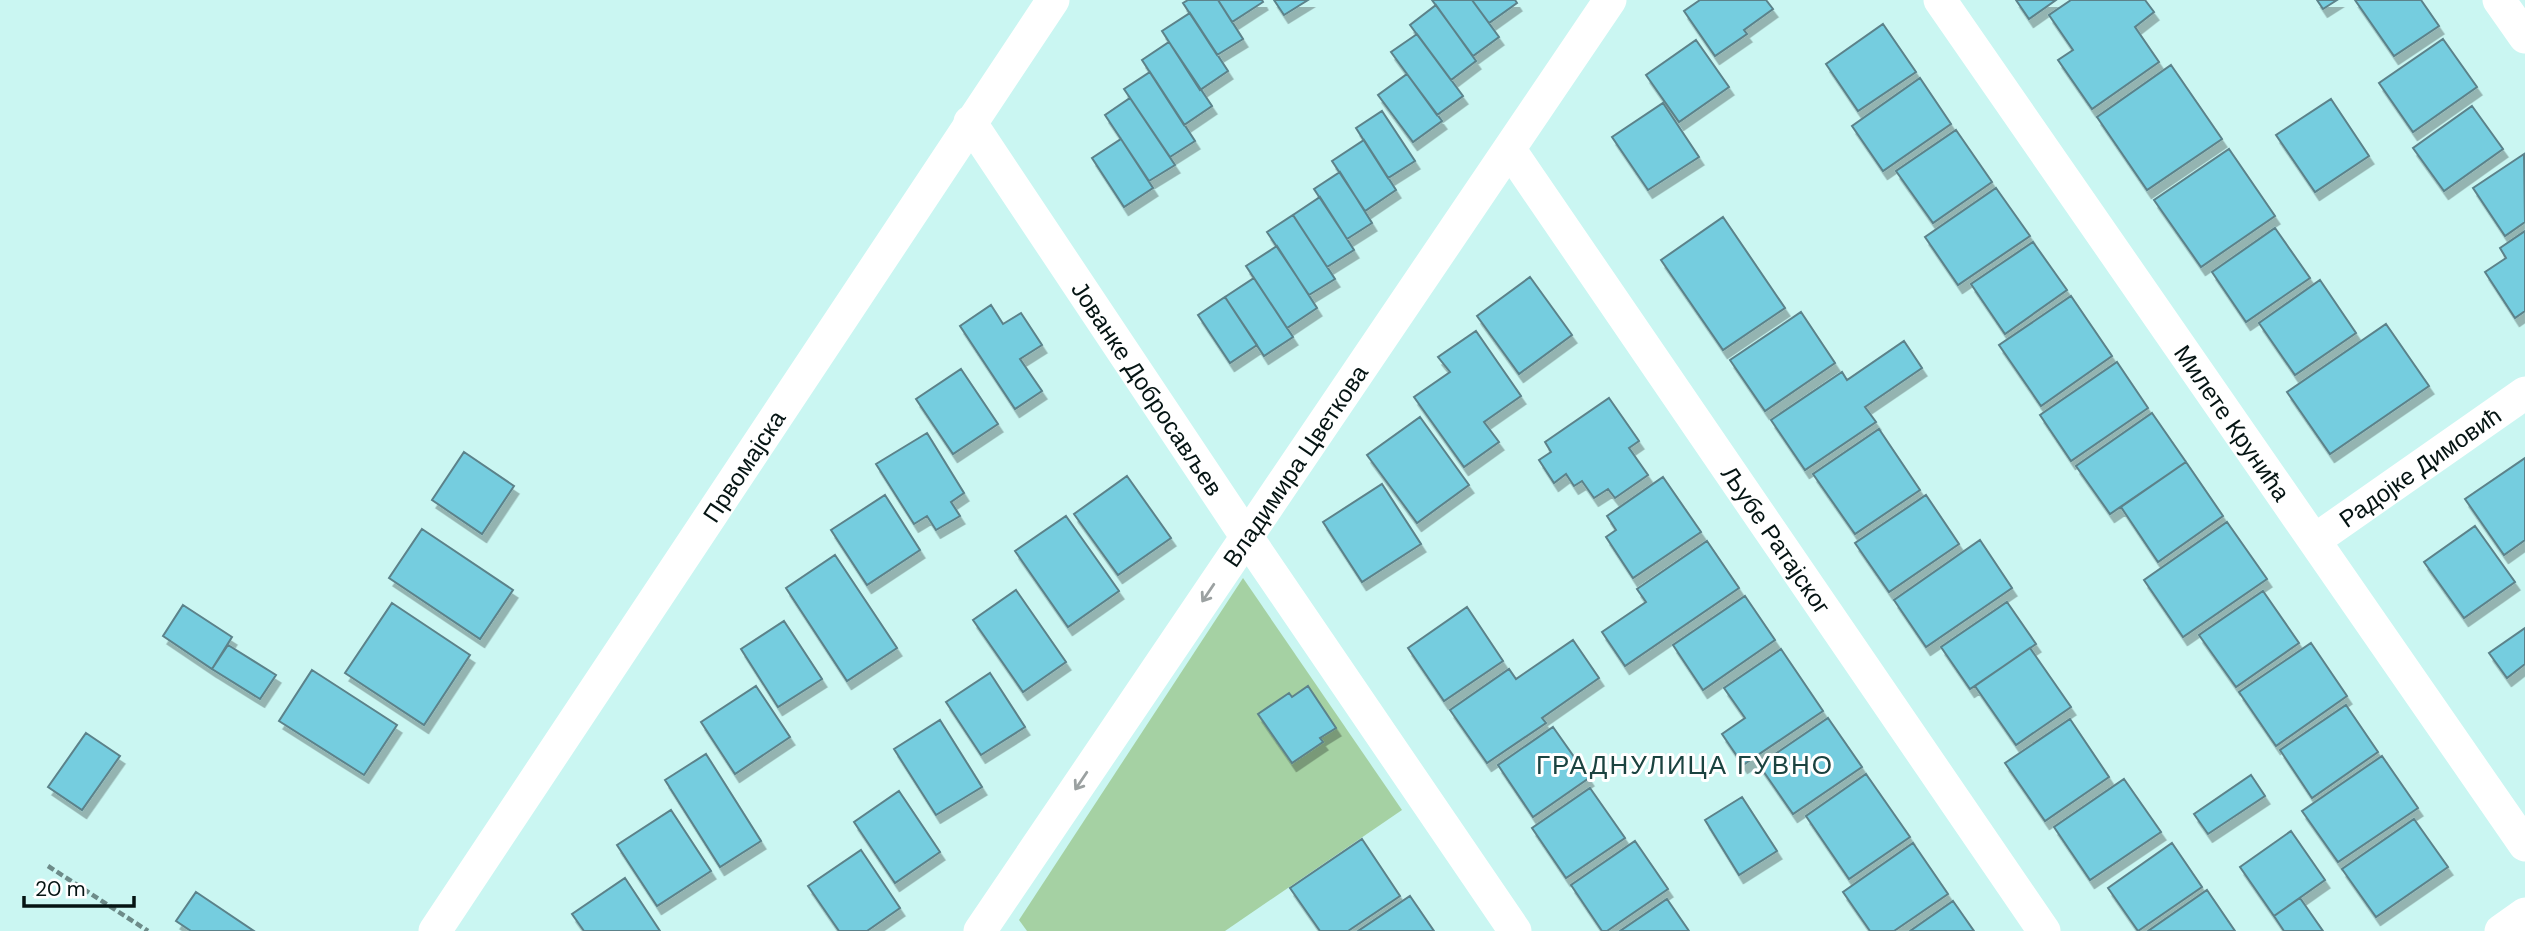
<svg xmlns="http://www.w3.org/2000/svg" width="2525" height="931" font-family="'DM Sans',sans-serif">
<style>
.green{fill:#a5d1a3}
.building{fill:#75cddf;stroke:#5b828a;stroke-width:2;filter:url(#shadow)}
.lines{fill:none;stroke-linecap:round;stroke-linejoin:round}
.path{stroke:#6d8b89;stroke-width:4.5;stroke-dasharray:7 3.5;stroke-linecap:butt}
.street{stroke:#fff;stroke-width:33}
.oneway{stroke:#9ba1a1}
.labels{text-anchor:middle;dominant-baseline:central;stroke-width:6;stroke-linejoin:round;paint-order:stroke}
.street-label{font-size:24px;fill:#051413;stroke:#fff}
.neighbourhood-label{font-size:26px;letter-spacing:2px;fill:#1b4340;stroke:#fff}
</style>
<defs>
<filter id="shadow"><feDropShadow dx="4.5" dy="8" stdDeviation="0" flood-color="#0004"/></filter>
</defs>
<rect width="100%" height="100%" fill="#caf6f2"/>
<path class="green" d="M1243,578L1402,810L1225,931H1027L1019,920Z"/>
<path class="building" d="M1188,0H1218L1243,39L1217,55L1183,3Z
M1218,0H1262L1263,2L1232,22Z
M1274,0H1308L1284,15Z
M1432,0H1472L1499,37L1473,56Z
M1472,0H1515L1517,3L1489,23Z
M1700,0H1766L1773,9L1744,30L1747,34L1715,56L1684,11Z
M2016,0H2056L2029,19Z
M2071,0H2145L2154,12L2135,27L2159,62L2092,109L2058,60L2073,50L2049,15Z
M2317,0H2337L2323,9Z
M2355,0H2421L2439,26L2394,56Z
M1436,5L1476,61L1451,80L1410,25Z
M1190,13L1228,71L1200,90L1162,31Z
M1883,24L1916,72L1858,111L1826,64Z
M1417,34L1463,96L1437,115L1391,52Z
M2443,39L2477,87L2413,132L2379,83Z
M1696,40L1729,87L1679,122L1646,75Z
M1169,42L1212,106L1184,125L1142,60Z
M2171,65L2222,139L2147,190L2097,117Z
M1150,72L1195,141L1170,157L1124,89Z
M1407,74L1442,121L1413,142L1378,95Z
M1920,78L1951,124L1883,171L1852,126Z
M1130,98L1175,165L1149,181L1105,115Z
M2331,99L2369,156L2315,192L2276,135Z
M1663,103L1699,157L1648,190L1612,137Z
M2472,106L2503,149L2444,191L2413,148Z
M1382,111L1415,161L1388,178L1356,128Z
M1956,130L1992,182L1933,223L1896,171Z
M1121,139L1153,188L1124,207L1092,158Z
M1364,140L1396,190L1365,211L1332,161Z
M2229,149L2275,216L2201,267L2154,200Z
M2524,154L2525,222L2505,236L2473,188Z
M1340,172L1372,223L1347,239L1314,189Z
M1996,188L2030,236L1958,285L1925,237Z
M1320,197L1354,250L1327,267L1293,215Z
M1293,215L1335,279L1309,295L1267,232Z
M1723,217L1785,308L1723,350L1661,260Z
M2275,228L2310,278L2246,322L2212,272Z
M2525,231V311L2515,318L2485,272L2506,258L2500,248Z
M2033,242L2067,290L2005,334L1971,284Z
M1277,246L1317,308L1287,328L1246,266Z
M1530,277L1572,335L1519,374L1477,316Z
M1254,278L1293,337L1264,356L1225,297Z
M2320,280L2356,333L2295,375L2259,323Z
M2071,296L2112,356L2041,406L1999,345Z
M1225,297L1257,345L1230,363L1198,315Z
M991,305L1003,324L1021,313L1042,345L1020,359L1042,391L1015,409L960,326Z
M1801,312L1835,363L1765,411L1730,360Z
M2386,324L2429,386L2330,454L2287,392Z
M1476,331L1521,396L1484,422L1499,442L1464,467L1414,397L1450,372L1438,357Z
M1904,341L1922,368L1865,407L1876,422L1805,470L1771,420L1842,372L1847,380Z
M2117,362L2148,408L2071,461L2040,415Z
M961,369L998,424L953,454L916,399Z
M1609,398L1639,441L1629,448L1648,475L1615,498L1608,489L1594,498L1582,481L1574,486L1566,474L1554,483L1539,460L1551,452L1545,442Z
M2152,413L2186,462L2110,514L2076,466Z
M1420,417L1469,485L1417,523L1367,455Z
M1879,429L1920,490L1855,534L1813,474Z
M927,433L964,493L951,502L960,516L936,530L927,516L914,524L876,464Z
M464,452L514,486L482,534L432,500Z
M2525,458V540L2504,555L2465,499Z
M2186,462L2223,516L2158,562L2121,507Z
M1127,476L1171,538L1118,575L1074,514Z
M1663,477L1701,532L1633,578L1606,537L1616,530L1607,516Z
M1382,484L1421,544L1362,582L1323,522Z
M885,495L920,550L867,585L831,530Z
M1926,495L1959,544L1889,592L1855,543Z
M1066,516L1119,591L1068,627L1015,551Z
M2227,522L2267,579L2183,637L2144,580Z
M2475,526L2515,582L2464,618L2424,562Z
M422,529L513,590L480,639L389,578Z
M1980,540L2012,588L1926,647L1894,600Z
M1707,541L1739,588L1625,666L1602,632L1646,602L1637,589Z
M835,555L897,648L847,681L786,588Z
M1016,590L1066,662L1023,692L973,620Z
M2263,591L2299,643L2236,687L2199,635Z
M1745,596L1775,640L1703,690L1673,645Z
M2007,602L2036,644L1970,689L1941,647Z
M392,603L470,655L424,725L345,673Z
M183,605L232,637L212,669L163,636Z
M1467,607L1503,661L1444,701L1408,648Z
M784,621L822,679L778,707L741,649Z
M2525,628V664L2507,678L2489,653Z
M1573,640L1599,678L1542,718L1546,723L1487,763L1450,710L1509,669L1516,679Z
M2311,643L2347,696L2276,746L2239,692Z
M228,645L276,675L260,699L212,669Z
M2030,648L2071,707L2016,745L1975,686Z
M1781,649L1823,711L1743,765L1722,734L1745,718L1724,688Z
M312,670L397,725L364,775L279,721Z
M990,673L1025,727L981,755L946,702Z
M756,686L790,737L735,774L701,722Z
M1308,686L1336,728L1320,738L1323,742L1292,763L1258,714L1289,693L1292,697Z
M2346,705L2378,752L2312,798L2280,750Z
M1828,718L1862,767L1793,814L1759,765Z
M2070,719L2109,777L2045,821L2005,763Z
M940,720L982,787L936,815L894,749Z
M1553,727L1589,778L1533,817L1498,765Z
M86,733L120,756L82,810L48,787Z
M706,754L761,841L720,867L665,780Z
M2382,756L2418,808L2338,862L2302,811Z
M1866,774L1910,837L1849,879L1806,816Z
M2251,775L2265,796L2208,834L2194,814Z
M2124,779L2161,832L2090,880L2054,827Z
M1590,788L1625,838L1566,878L1532,828Z
M899,791L940,852L895,883L854,822Z
M1742,797L1777,851L1739,875L1705,820Z
M671,810L711,871L657,906L617,845Z
M2414,819L2448,867L2376,917L2342,869Z
M2291,831L2325,880L2274,916L2240,867Z
M1362,839L1400,896L1348,931H1320L1290,888Z
M1635,841L1668,889L1607,931H1602L1571,885Z
M1913,843L1948,894L1894,931H1870L1843,892Z
M2172,843L2202,887L2138,931L2108,888Z
M861,850L900,908L867,931H839L808,886Z
M625,878L660,931H584L572,914Z
M2207,890L2235,931H2148Z
M196,892L254,931H191L176,921Z
M1410,896L1434,931H1358Z
M2300,898L2323,931H2284L2274,916Z
M1667,899L1689,931H1620Z
M1953,901L1974,931H1910Z"/>
<g class="lines">
<path class="path" d="M48,866L148,931"/>
<g class="street">
<path id="s1" d="M1940,0L2525,845"/>
<path d="M2499,0L2525,37"/>
<path id="s2" d="M970,122L1246,536L1515,931"/>
<path id="s3" d="M1510,150L2044,931"/>
<path id="s4" d="M2315,540L2525,393"/>
<path id="s5" d="M435,931L1053,0"/>
<path id="s6" d="M980,931L1610,0"/>
<path d="M2501,931L2525,914"/>
</g>
</g>
<defs><path id="oneway-shaft" d="M-6 0H5M1.5-3L5.5 0L1.5 3" fill="none" stroke-width="1.6" stroke-linecap="round" stroke-linejoin="round" transform="scale(1.75)"/></defs>
<g class="oneway">
<use href="#oneway-shaft" transform="translate(1208 593) rotate(124)"/>
<use href="#oneway-shaft" transform="translate(1081 781) rotate(124)"/>
</g>
<g class="labels">
<g class="street-label">
<text stroke="none"><textPath href="#s2" startOffset="320">Јованке Добросављев</textPath></text>
<text stroke="none"><textPath href="#s1" startOffset="514">Милете Крунића</textPath></text>
<text stroke="none"><textPath href="#s5" startOffset="558">Првомајска</textPath></text>
<text stroke="none"><textPath href="#s6" startOffset="562">Владимира Цветкова</textPath></text>
<text stroke="none"><textPath href="#s4" startOffset="128">Радојке Димовић</textPath></text>
<text stroke="none"><textPath href="#s3" startOffset="472">Љубе Ратајског</textPath></text>
</g>
<g class="neighbourhood-label">
<text x="1685" y="765">ГРАДНУЛИЦА ГУВНО</text>
</g>
</g>
<path d="M24 896v10h110v-10" fill="none" stroke="#051413" stroke-width="3.5"/>
<text x="35" y="896" font-size="21" fill="#051413" stroke="#ffffff" stroke-width="5" paint-order="stroke">20 m</text>
</svg>
